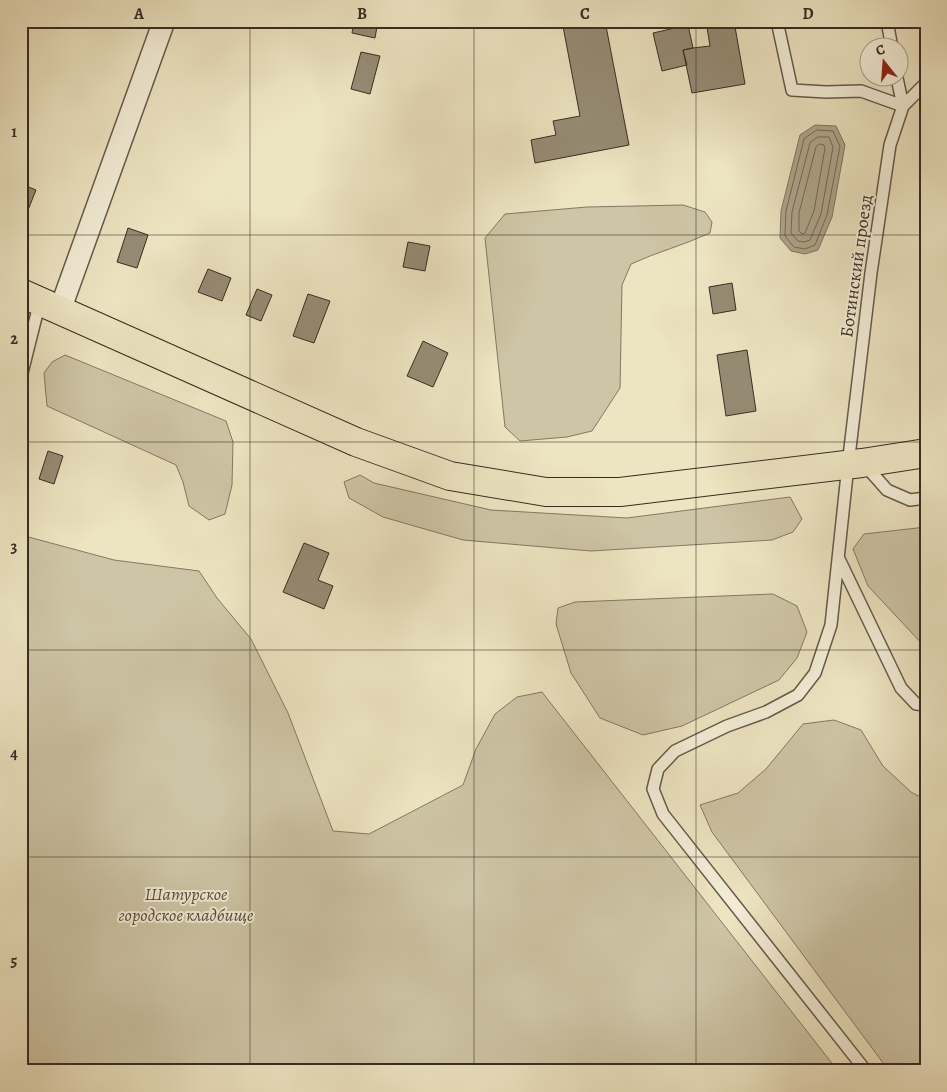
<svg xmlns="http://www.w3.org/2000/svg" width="947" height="1092" font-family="Alegreya,serif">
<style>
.green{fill:#cec5a6;stroke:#837864}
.water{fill:#afa58b;stroke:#7f7561}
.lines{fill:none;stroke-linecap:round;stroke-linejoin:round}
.shore{stroke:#746857;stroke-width:1}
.building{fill:#968c75;stroke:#382c23}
.lane-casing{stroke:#655a4a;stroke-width:14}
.street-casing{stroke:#655a4a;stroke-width:24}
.primary-casing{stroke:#382c23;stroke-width:30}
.lane{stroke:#f3edd7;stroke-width:11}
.street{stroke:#f3edd7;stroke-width:21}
.primary{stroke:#ede4c1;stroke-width:28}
.grid{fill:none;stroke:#382c23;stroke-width:1;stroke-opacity:0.55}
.labels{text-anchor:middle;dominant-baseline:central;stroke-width:4;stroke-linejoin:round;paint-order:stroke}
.street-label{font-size:18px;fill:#382c23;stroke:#f3edd7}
.park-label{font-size:18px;font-style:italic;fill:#564b3d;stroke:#f3edd7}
.neatline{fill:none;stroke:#382c23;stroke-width:2}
.grid-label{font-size:16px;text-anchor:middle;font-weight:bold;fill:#382c23}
</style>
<rect width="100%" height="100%" fill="#ede4c1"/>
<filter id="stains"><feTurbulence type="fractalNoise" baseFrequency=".004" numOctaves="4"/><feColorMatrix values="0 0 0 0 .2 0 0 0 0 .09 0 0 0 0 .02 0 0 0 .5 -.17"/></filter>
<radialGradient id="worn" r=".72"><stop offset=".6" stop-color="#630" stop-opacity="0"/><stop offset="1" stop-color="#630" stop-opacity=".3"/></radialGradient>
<path class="green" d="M683,205L705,212L712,222L710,233C684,245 657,252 631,264L622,285L620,388L592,431L567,437L520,441L505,427L485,238L505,214L587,207Z
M65,355L226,421L233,442L232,485L225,514L209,520L189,506L183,482L176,465L47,406L44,373L52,362Z
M360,475L374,483L491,510L627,518L790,497L802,519L793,532L772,540L591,551L463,540L383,517L349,498L344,482Z
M926,527V648L868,586L853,549L864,534Z
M21,535L114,560L199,571L217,598L251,639L288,713L333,831L369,834L463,785L476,749L495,714L517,697L542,692L838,1071H21Z
M773,594L797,606L807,632L797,658L779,680L682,726L643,735L600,718L571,673L556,624L558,608L575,602Z
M834,720L861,730L883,766L911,792L926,800V1071H889L712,832L700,805L738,793L766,769L803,724Z"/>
<path class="water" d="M815,125L836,126L845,145L832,217L818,250L805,254L791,251L780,238L781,211L800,135Z"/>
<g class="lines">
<path class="shore" d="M817,130L833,131L840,146L827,215L815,245L805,249L794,247L785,236L786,211L804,139Z
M818,137H829L833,147L821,214L810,240L804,242L798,241L791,233L792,212L810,143Z
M820,144L824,145L825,148L814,211L805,233L802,234L799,231V213L816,147Z"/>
</g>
<path class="building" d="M354,21H378L375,38L352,33Z
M562,21H605L629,145L535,163L531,140L556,135L553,121L580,116Z
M706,21H734L745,84L692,93L683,50L693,48L710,46Z
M688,25L693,48L683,50L687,65L662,71L653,33Z
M361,52L380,56L370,94L351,89Z
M21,184L36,190L22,225H21Z
M128,228L148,235L137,268L117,262Z
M408,242L430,246L425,271L403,267Z
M208,269L231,278L222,301L198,292Z
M732,283L736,310L713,314L709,287Z
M257,289L272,295L261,321L246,315Z
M308,294L330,301L314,343L293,336Z
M423,341L448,353L433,387L407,376Z
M747,350L756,411L726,416L717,355Z
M48,451L63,456L54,484L39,479Z
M304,543L329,553L318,580L333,586L324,609L283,592Z"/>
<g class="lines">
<g class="lane-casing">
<path id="lane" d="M777,21L792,90L826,92L861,91L903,106L897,78
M887,21L892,48
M21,377L40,301
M864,464L887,490L910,500L926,498
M839,559L901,688L916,704L926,705
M866,1071L663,814L653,789L658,769L675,751L727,726L766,712L798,695L815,673L831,625L848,465L871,273L890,145L903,106L926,83"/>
</g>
<g class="street-casing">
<path id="street" d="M60,310L164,21"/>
</g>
<g class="primary-casing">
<path id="primary" d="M21,293L356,442L450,476L546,492H620L862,463L926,453"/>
</g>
<use href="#lane" class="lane"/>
<use href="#street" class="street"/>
<use href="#primary" class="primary"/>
</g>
<path class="grid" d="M250,21V1071M474,21V1071M696,21V1071M21,235H926M21,442H926M21,650H926M21,857H926"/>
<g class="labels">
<g class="street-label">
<text transform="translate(856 266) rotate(-82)">Ботинский проезд</text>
</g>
<g class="park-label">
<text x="186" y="894">Шатурское<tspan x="186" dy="21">городское кладбище</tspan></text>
</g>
</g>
<rect width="947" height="1092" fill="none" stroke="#ede4c1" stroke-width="55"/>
<g transform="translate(884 62) rotate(343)"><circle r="24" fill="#f3edd7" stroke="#a8a08f"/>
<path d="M0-4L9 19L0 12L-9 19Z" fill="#8f2418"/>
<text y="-8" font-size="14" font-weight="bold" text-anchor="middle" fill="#382c23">С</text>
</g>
<rect x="28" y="28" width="892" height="1036" class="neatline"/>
<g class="grid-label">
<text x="139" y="19">A</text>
<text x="362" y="19">B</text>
<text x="585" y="19">C</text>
<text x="808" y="19">D</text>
<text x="14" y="137">1</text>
<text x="14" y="344">2</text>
<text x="14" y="552">3</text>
<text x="14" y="759">4</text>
<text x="14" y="966">5</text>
</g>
<rect width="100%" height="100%" filter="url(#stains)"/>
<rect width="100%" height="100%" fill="url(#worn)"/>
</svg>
